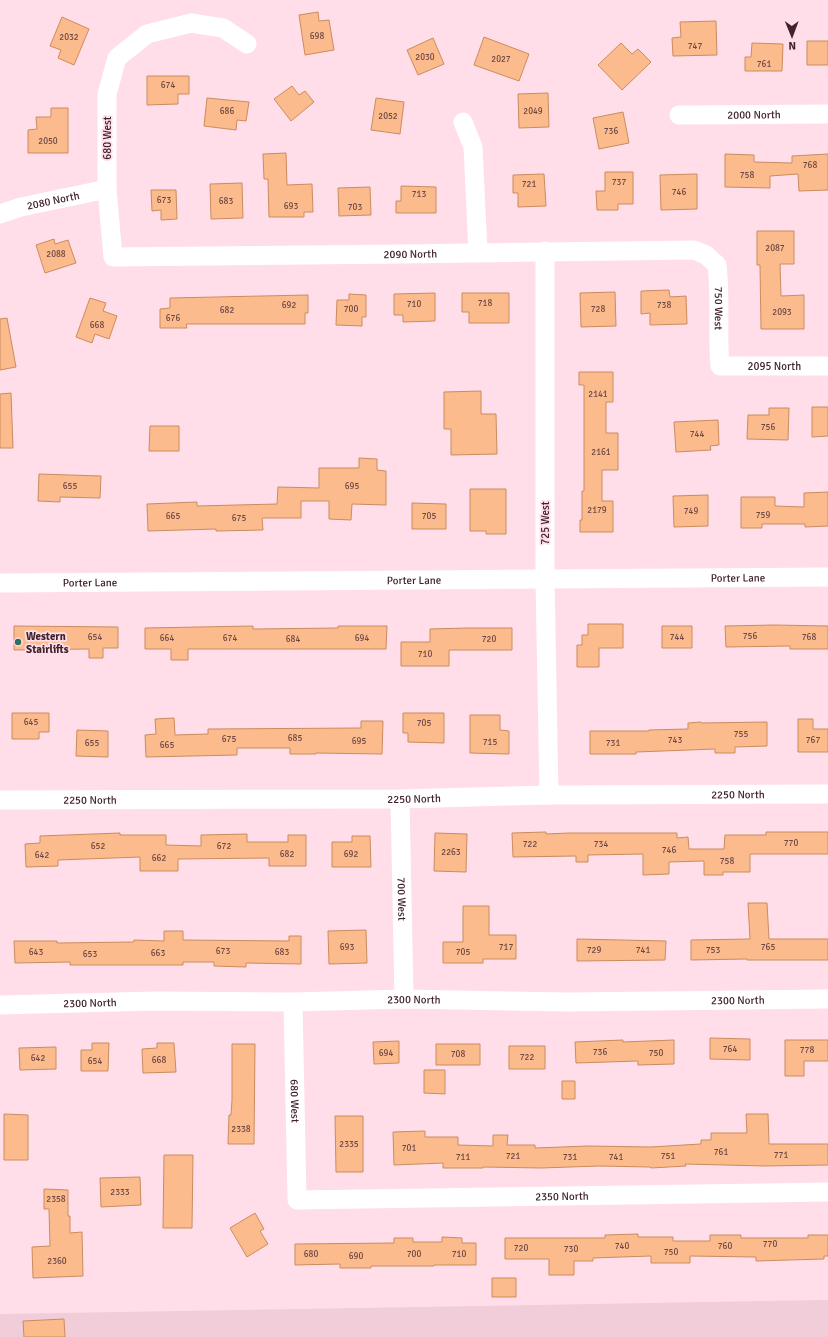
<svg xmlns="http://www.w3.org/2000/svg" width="828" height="1337" font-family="Signika,sans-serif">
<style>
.built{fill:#f0cdd8}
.building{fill:#fcbb8d;stroke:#ca8c5f}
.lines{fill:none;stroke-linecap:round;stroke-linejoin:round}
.minor{stroke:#fff;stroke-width:19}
.poi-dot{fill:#2d7062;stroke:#ffdee9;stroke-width:1.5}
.labels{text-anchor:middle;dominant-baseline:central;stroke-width:3.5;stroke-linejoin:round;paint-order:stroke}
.number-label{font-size:9px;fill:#6f4845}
.street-label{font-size:11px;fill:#40222d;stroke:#ffdee9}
.poi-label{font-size:11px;font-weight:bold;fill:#40222d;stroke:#ffdee9;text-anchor:start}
</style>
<rect width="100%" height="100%" fill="#ffdee9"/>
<path class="built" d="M828,1300V1337H0V1314Z"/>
<path class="building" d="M318,12L319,21L329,20L334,50L305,55L299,15Z
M62,17L89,29L74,65L58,58L61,50L50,46Z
M716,21L717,55L673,56L672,38L681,37L680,22Z
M484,37L529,54L519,81L474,65Z
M433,38L444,64L418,75L407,50Z
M807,41H828V65H807Z
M621,43L632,54L638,49L651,62L622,90L598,65Z
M752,43L783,44L782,71H745V57H751Z
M147,76H189V94H178V104L147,105Z
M292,86L299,95L305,91L314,102L291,121L274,99Z
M548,93L549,127L519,128L518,94Z
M207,98L249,102L246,121L237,120L236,130L204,126Z
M376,98L404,102L400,134L371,130Z
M51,108H68V153H28V130L37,129L36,117H51Z
M623,112L629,143L599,149L593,118Z
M286,153L287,185L312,184L313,212H304V217H269L268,179H264L263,154Z
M725,154L754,155V162L792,163V156L828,154V190L799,191L798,174L770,176V188L725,187Z
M605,172H633V204H618V210H597L596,191H605Z
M544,174L546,206L518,207V193H513V175Z
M697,174V209L661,210L660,175Z
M242,183L243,218L211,219L210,184Z
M401,186L436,187V213H396V201H401Z
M370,187L371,215L339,216L338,188Z
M151,190H176L177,219L161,220V210L152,211Z
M757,231H794V264H780L781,296L804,295V329H761L760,265H757Z
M54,239L55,244L68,240L76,263L45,273L36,245Z
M669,290L670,297L686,296L687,324L650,325V313L641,314V291Z
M615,292L616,326L581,327L580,293Z
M435,293V321L403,322V315H394V294Z
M462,293H509V323H469V312H462Z
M349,294L366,295V317H362V326L336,325L337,300H349Z
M308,295V313H305V324H186L187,328H160V309L170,308V298Z
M90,298L106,303L103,311L117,316L109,339L95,334L92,343L76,337Z
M7,318L16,367L0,370V319Z
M579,372H613V402H606V433H618V470H602V501H613V532H580V520H582V491H584V385H579Z
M481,391V414H496L497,454L451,455V429H444V392Z
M11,393L13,448H0V394Z
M812,407H828V436L812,437Z
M769,408H789L788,440L747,439L748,415H769Z
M718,420L719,445L710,446L711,450L676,452L674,422Z
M150,426H179V451H149Z
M359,458L377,459V470L386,471V505L352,504L351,520L329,519V501H301V518H262L263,530L216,531V529L148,531L147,504L197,502V506L277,504L278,487L319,488V468H359Z
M39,474L101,476L100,498L60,497V502L38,501Z
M470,489H506V534H486V531H470Z
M828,492V526L805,527V524H762V528H741V497H775V506L804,507V493Z
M708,495V526L674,527L673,496Z
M412,503L446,504V529H412Z
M588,624H623V648H599V667H577V645H582V635H588Z
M775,625L828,626V649H790V646L726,647L725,626Z
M14,626L118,627V648H103V658H89V649L14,650Z
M253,626V629L338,628V626H387L386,649H188V660H171V649H145V628Z
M662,626H692V648H662Z
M467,628H512V650H449V666H401V642H430V629Z
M12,713H49V732H39V739H12Z
M403,713H444V743L408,742V733H403Z
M470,715H500V730L509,731V754L470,753Z
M174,718L175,735L208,734V729L361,728V721H383L382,754L316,753V754H290V748H237V755L146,757L145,735L156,734L155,719Z
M798,719H813V729H828V752H798Z
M701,722V723L767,722V746L735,747V753H715V749L636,752V754H590V731H649V730L688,729V723Z
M77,730L108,731V757L76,756Z
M546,832V834L569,833H677V838L688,837L689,849H724L725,835H766V832H828V854H750V872H723V875H704V861L669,862V874L643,875V854L588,855V862H576V856L513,857L512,833Z
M120,833V835H166V845L201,846V835L247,834V842H288V835H306V866H269V858L178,859V871H140V857L58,860V866L26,867L25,844L40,843V836Z
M435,833L467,834L466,872L434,871Z
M352,836H370L371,867H332V842H352Z
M748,903H767L769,939H828V960H747V959L691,960V940L750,939Z
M463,906H489V935H516V959H483V963H443V942H463Z
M366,930L367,963L329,964L328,931Z
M164,931H183V940L289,941V936H301V964L246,963V967L214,966V962H183V965H70V962L15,963L14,941H57V943L134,942V940L164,941Z
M577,939L666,941L665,960L577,961Z
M710,1038L750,1039V1060L710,1059Z
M623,1040V1042L674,1040V1064L638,1065V1061L576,1063L575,1042Z
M785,1040H828V1061H804V1076H785Z
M399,1041V1063L374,1064L373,1042Z
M92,1043H109L108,1071H81V1050H92Z
M157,1043H174L176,1072L143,1073L142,1049L157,1048Z
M232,1044H255L254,1144H228L229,1115H231L232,1100Z
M436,1044H480V1065H436Z
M509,1046H545V1069H509Z
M56,1047V1069L20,1070L19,1048Z
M424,1070H445V1094L424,1093Z
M562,1081H575V1099H562Z
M4,1114L28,1115V1160H4Z
M746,1114H768L769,1144H828V1165L765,1166L685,1164L686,1166L651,1168L650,1167L599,1166L541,1168L483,1167V1168H443V1163L394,1165L393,1132L425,1131V1137H458V1145L493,1146V1135H508L507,1145H535V1148L588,1146L650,1147L701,1144V1140H711V1133H747Z
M335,1116H363V1172H336Z
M164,1155H193L192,1228H163Z
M140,1177L141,1205L101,1207L100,1178Z
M44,1189L68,1190V1216H70V1233L82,1232L83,1276L33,1278L32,1247L50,1246L49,1209H44Z
M255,1213L264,1229L260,1231L268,1244L247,1257L230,1228Z
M638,1234V1237H673V1241H710V1235H741V1238H808V1235H828V1256H824V1259L756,1261V1257L690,1256V1263H651V1256L593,1258V1261H574V1275H549V1259H505V1238H605V1235Z
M442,1237L462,1238V1243H476V1265H434V1266H371V1268H340V1264L295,1265V1244L394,1243V1238H413V1242H442Z
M492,1278H516V1297H492Z
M64,1319L65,1337H24L23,1321Z"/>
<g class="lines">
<g class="minor">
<path id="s1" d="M247,44L223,28L191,23L147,34L117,58L107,94V189L113,257C307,256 500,252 694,250L706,255L717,265C721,299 717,333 720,366H828"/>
<path id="s2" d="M679,115L828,114"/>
<path d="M463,122L473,147L478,252"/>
<path id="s3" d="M0,214L21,207L107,189"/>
<path d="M545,251V579L549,795"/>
<path id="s4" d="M0,583L828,577"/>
<path id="s5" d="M400,799L404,999"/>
<path id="s6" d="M0,800L400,799L549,795L828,794"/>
<path id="s7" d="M293,1002L297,1200L828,1192"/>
<path id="s8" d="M0,1005L155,1001L293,1002L404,999L568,1002L828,999"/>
</g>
</g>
<circle class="poi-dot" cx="18" cy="642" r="4"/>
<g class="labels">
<g class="number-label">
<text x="317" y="36">698</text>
<text x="69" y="37">2032</text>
<text x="695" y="46">747</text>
<text x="425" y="57">2030</text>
<text x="501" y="59">2027</text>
<text x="764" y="64">761</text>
<text x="168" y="85">674</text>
<text x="227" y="111">686</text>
<text x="533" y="111">2049</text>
<text x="388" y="116">2052</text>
<text x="611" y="131">736</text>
<text x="48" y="141">2050</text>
<text x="810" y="165">768</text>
<text x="747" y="175">758</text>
<text x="619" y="182">737</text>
<text x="529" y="184">721</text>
<text x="679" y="192">746</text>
<text x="419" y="194">713</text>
<text x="164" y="200">673</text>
<text x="226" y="201">683</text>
<text x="291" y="206">693</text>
<text x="355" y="207">703</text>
<text x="775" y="248">2087</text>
<text x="56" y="254">2088</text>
<text x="485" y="303">718</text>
<text x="414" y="304">710</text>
<text x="289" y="305">692</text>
<text x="664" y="305">738</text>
<text x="351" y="309">700</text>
<text x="598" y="309">728</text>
<text x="227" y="310">682</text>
<text x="782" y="312">2093</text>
<text x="173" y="318">676</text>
<text x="97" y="325">668</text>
<text x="598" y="394">2141</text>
<text x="768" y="427">756</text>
<text x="697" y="434">744</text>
<text x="601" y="452">2161</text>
<text x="70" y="486">655</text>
<text x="352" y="486">695</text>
<text x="597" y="510">2179</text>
<text x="691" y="511">749</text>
<text x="763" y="515">759</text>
<text x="173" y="516">665</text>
<text x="429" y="516">705</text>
<text x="239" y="518">675</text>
<text x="750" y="636">756</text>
<text x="95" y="637">654</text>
<text x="677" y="637">744</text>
<text x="809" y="637">768</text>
<text x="167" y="638">664</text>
<text x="230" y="638">674</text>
<text x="362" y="638">694</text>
<text x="293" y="639">684</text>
<text x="489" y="639">720</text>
<text x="425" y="654">710</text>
<text x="31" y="722">645</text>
<text x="424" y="723">705</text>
<text x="741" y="734">755</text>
<text x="295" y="738">685</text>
<text x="229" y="739">675</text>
<text x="675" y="740">743</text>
<text x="813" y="740">767</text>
<text x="359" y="741">695</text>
<text x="490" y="742">715</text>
<text x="92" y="743">655</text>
<text x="613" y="743">731</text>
<text x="167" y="745">665</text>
<text x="791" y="843">770</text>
<text x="530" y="844">722</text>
<text x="601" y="844">734</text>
<text x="98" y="846">652</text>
<text x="224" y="846">672</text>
<text x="669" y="850">746</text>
<text x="451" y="852">2263</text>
<text x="287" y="854">682</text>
<text x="351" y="854">692</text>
<text x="42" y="855">642</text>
<text x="159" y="858">662</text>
<text x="727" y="861">758</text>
<text x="347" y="947">693</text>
<text x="506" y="947">717</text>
<text x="768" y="947">765</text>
<text x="594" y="950">729</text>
<text x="643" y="950">741</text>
<text x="713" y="950">753</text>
<text x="223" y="951">673</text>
<text x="36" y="952">643</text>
<text x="282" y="952">683</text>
<text x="463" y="952">705</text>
<text x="158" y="953">663</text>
<text x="90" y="954">653</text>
<text x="730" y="1049">764</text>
<text x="807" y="1050">778</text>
<text x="600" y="1052">736</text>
<text x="386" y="1053">694</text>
<text x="656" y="1053">750</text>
<text x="458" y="1054">708</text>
<text x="527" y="1057">722</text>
<text x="38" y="1058">642</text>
<text x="159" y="1060">668</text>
<text x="95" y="1061">654</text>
<text x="241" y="1129">2338</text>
<text x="349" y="1144">2335</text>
<text x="409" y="1148">701</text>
<text x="721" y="1152">761</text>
<text x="781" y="1155">771</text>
<text x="513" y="1156">721</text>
<text x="668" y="1156">751</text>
<text x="463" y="1157">711</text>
<text x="570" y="1157">731</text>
<text x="616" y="1157">741</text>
<text x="120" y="1192">2333</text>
<text x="56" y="1199">2358</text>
<text x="770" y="1244">770</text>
<text x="622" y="1246">740</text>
<text x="725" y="1246">760</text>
<text x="521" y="1248">720</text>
<text x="571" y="1249">730</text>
<text x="671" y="1252">750</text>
<text x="311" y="1254">680</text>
<text x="414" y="1254">700</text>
<text x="459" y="1254">710</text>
<text x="356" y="1256">690</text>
<text x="57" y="1261">2360</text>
</g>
<g class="street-label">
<text stroke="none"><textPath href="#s2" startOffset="75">2000 North</textPath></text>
<text transform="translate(107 138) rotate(-90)">680 West</text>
<text stroke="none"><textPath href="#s3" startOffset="55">2080 North</textPath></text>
<text stroke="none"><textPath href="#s1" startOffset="643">2090 North</textPath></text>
<text stroke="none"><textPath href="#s1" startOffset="998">750 West</textPath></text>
<text stroke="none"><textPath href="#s1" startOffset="1110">2095 North</textPath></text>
<text transform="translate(545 523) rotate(-90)">725 West</text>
<text stroke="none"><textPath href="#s4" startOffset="738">Porter Lane</textPath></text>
<text stroke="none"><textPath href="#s4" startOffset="414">Porter Lane</textPath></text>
<text stroke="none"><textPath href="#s4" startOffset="90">Porter Lane</textPath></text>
<text stroke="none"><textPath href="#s6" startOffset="738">2250 North</textPath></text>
<text stroke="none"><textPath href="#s6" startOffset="414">2250 North</textPath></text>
<text stroke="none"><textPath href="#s6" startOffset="90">2250 North</textPath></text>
<text stroke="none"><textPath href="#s5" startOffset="100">700 West</textPath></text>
<text stroke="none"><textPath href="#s8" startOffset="414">2300 North</textPath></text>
<text stroke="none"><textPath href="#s8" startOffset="738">2300 North</textPath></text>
<text stroke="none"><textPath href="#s8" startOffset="90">2300 North</textPath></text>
<text stroke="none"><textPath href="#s7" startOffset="99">680 West</textPath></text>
<text stroke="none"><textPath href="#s7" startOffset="463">2350 North</textPath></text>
</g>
<g class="poi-label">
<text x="26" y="636">Western<tspan x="26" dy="13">Stairlifts</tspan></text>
</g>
</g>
<g transform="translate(792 36) rotate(179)" stroke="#ffdee9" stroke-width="3" paint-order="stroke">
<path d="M0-3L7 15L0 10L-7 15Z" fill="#40222d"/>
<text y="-6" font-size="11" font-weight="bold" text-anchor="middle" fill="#40222d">N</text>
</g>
</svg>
